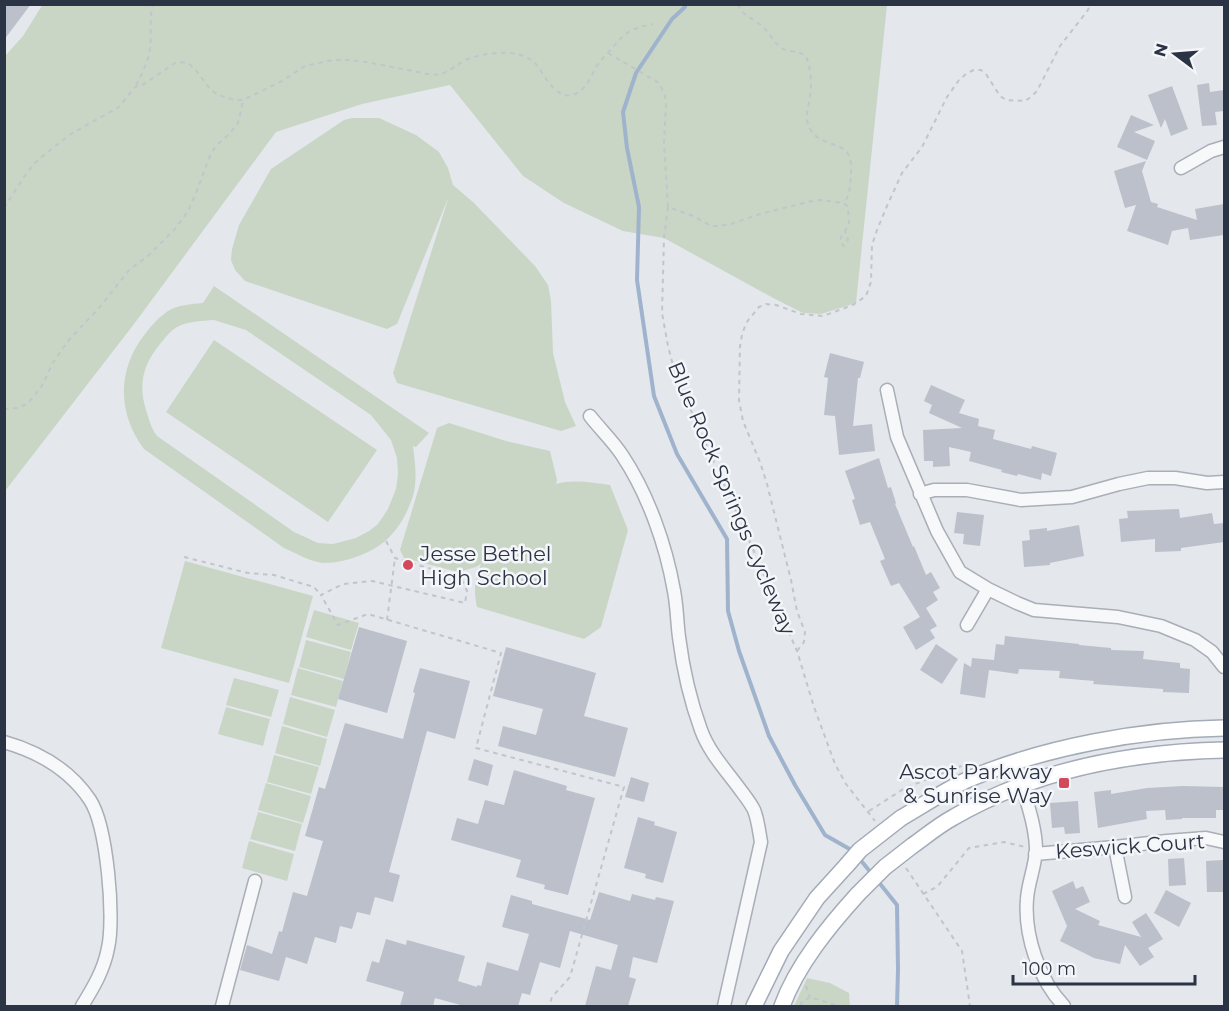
<svg xmlns="http://www.w3.org/2000/svg" width="1229" height="1011" font-family="Montserrat,sans-serif">
<style>
.green{fill:#c9d6c5;fill-rule:evenodd}
.lines{fill:none;stroke-linecap:round;stroke-linejoin:round}
.stream{stroke:#9fb4cc;stroke-width:4}
.building{fill:#bbc0ca}
.minor-casing{stroke:#a9aeb7;stroke-width:15}
.major-casing{stroke:#a3abb8;stroke-width:18}
.path{stroke:#c2c5cb;stroke-width:2;stroke-dasharray:4.5 4.5;stroke-linecap:butt}
.minor{stroke:#f7f8fa;stroke-width:12}
.major{stroke:#fff;stroke-width:15}
.major-bridge-casing{stroke:#a3abb8;stroke-width:18;stroke-linecap:butt}
.major-bridge{stroke:#fff;stroke-width:15}
.poi-dot{fill:#d1495b;stroke:#f4f6f9;stroke-width:2}
.labels{text-anchor:middle;dominant-baseline:central;stroke-width:5;stroke-linejoin:round;paint-order:stroke}
.street-label{font-size:21px;fill:#2b3445;stroke:#f4f6f9}
.poi-label{font-size:21px;fill:#2b3445;stroke:#f4f6f9;text-anchor:start}
</style>
<rect width="100%" height="100%" fill="#e4e7ec"/>
<path class="green" d="M43,4L887,5L856,303L821,314L803,313L775,299L664,238L623,231L564,203L523,176L450,85L362,104L276,132L134,324L5,491V56L23,36Z
M352,118H379L416,135L439,152L448,168L453,185L474,203L535,266L548,285L551,301L553,353L565,402L576,426L561,431L397,383L393,373L449,196L397,324L387,329L245,281L235,270L231,260L232,249L239,225L271,169L344,120Z
M214,286L429,433L416,447L413,446C415,462 417,476 414,492C413,498 410,503 408,509C395,538 376,552 346,560C339,562 331,563 323,563C309,561 297,554 284,548L144,449C117,413 117,369 145,334C151,326 159,317 168,311C178,305 191,304 203,303ZM214,320L246,330L371,415L391,440L397,458L398,474L396,489L388,509L378,524L369,531L356,538L333,544L318,543L294,532L157,436C151,428 149,419 146,410C138,384 143,365 160,344C165,338 170,331 177,327C188,321 202,321 214,320Z
M214,340L377,450L328,522L166,412Z
M449,423L506,441L550,451L557,480L556,484C574,479 593,483 610,485L628,530L601,627L584,639L477,607C473,588 475,582 481,564L476,567L458,572L404,558L400,550L437,428Z
M185,561L313,596L289,683L161,648Z
M314,610L359,623L351,650L306,637Z
M306,640L351,652L344,679L299,667Z
M298,668L343,681L336,707L291,695Z
M234,678L279,690L271,717L226,705Z
M290,697L335,710L327,737L283,724Z
M226,707L270,719L263,746L218,734Z
M282,726L327,739L320,766L275,753Z
M274,755L319,767L311,794L267,782Z
M266,783L311,796L303,823L258,810Z
M258,812L302,824L295,851L250,839Z
M249,841L294,854L287,881L242,868Z
M807,978L830,983L849,993L850,1006H794Z"/>
<g class="lines">
<path class="stream" d="M685,7L672,19L636,73L623,112L627,148L639,207L637,280L654,396L677,454L727,539L728,611L739,651L769,736L795,785L825,835L853,851
M858,857L872,874
M877,880L897,905L898,970L897,1006"/>
</g>
<path class="building" d="M4,4H31L4,40Z
M1209,83L1210,92L1224,90V111L1215,112L1217,125L1202,126L1197,85Z
M1172,86L1188,129L1171,136L1165,119L1161,128L1148,95Z
M1131,115L1154,125L1134,132L1155,141L1147,160L1117,147Z
M1146,161L1142,171L1151,202L1158,204L1157,207L1197,220L1195,209L1224,204V235L1190,240L1188,228L1172,231L1168,245L1127,231L1136,205L1125,208L1114,171Z
M830,353L864,362L860,378H858L853,426L872,424L875,451L839,455L835,416L824,415L828,378L824,377Z
M931,385L965,400L959,413L979,419L978,426L995,430L993,439L1031,449L1032,446L1057,453L1051,476L1042,473L1041,480L1018,474L1017,476L1001,472L1002,470L969,461L971,452L949,447L950,466L933,467V461H924L923,430L962,428L929,413L932,405L924,401Z
M879,458L888,488L891,487L896,503L895,504L913,547L914,546L926,575L931,572L940,588L933,592L938,600L926,608L937,626L930,630L935,638L916,650L903,627L920,617L899,583L891,586L880,561L885,559L870,522L860,525L852,500L855,499L845,471Z
M1179,509L1180,518L1212,513L1214,524L1224,523V542L1181,548V551L1155,552V539L1121,542L1119,519L1128,518L1127,511Z
M957,512L984,515L980,546L963,544L964,534L954,533Z
M1079,525L1084,556L1050,563V565L1024,567L1022,541L1030,540L1029,530L1047,528V531Z
M359,627L407,641L387,713L338,699Z
M1005,636L1079,644V645L1111,648V650L1144,651L1143,659L1180,663V668L1190,669L1189,693L1163,692V689L1093,684L1094,681L1059,678L1060,671L1019,669L1018,674L989,670L985,698L960,694L964,663L971,667L972,658L994,660L996,644L1004,645Z
M936,644L958,659L942,684L920,670Z
M506,647L596,673L584,716L628,728L615,777L498,746L503,726L536,735L543,709L493,696Z
M420,668L470,681L455,739L427,731L389,872L400,875L393,902L375,897L370,915L357,912L352,929L340,926L336,943L315,937L307,964L286,957L279,981L240,970L247,945L272,954L279,931L282,932L293,892L307,896L323,841L305,836L319,787L325,789L345,723L403,739L415,693L413,692Z
M474,759L493,765L488,786L468,780Z
M514,770L567,786L566,790L595,798L568,895L544,889L545,885L516,877L521,860L451,840L457,818L478,824L485,800L504,805Z
M631,777L649,783L644,802L625,797Z
M1183,786L1224,787V810H1216V818H1182V819L1166,820L1165,810L1146,811L1147,819L1098,828L1094,792L1111,790V794L1147,788Z
M1078,801L1080,833L1065,834L1064,827L1052,828L1050,803Z
M638,817L655,822L654,825L677,832L663,883L645,878L646,874L624,868Z
M1184,858L1186,885L1169,886L1168,859Z
M1223,860V867H1224V892H1207L1206,861Z
M1073,881L1076,889L1083,886L1090,902L1075,909L1100,921L1098,925L1141,937L1132,922L1146,913L1163,939L1148,948L1154,957L1140,966L1125,945L1120,964L1094,958L1060,941L1067,926L1052,891Z
M1166,890L1191,903L1179,927L1154,913Z
M599,892L630,901L632,894L655,900L656,897L674,901L657,963L633,957L629,977L636,979L628,1006H585L596,966L611,970L618,945L570,931L560,968L540,962L530,995L522,993L518,1006H464L435,998L433,1006H400L404,992L366,981L372,961L379,963L386,939L406,945L407,940L465,956L458,981L477,987V985L481,986L487,962L518,971L529,934L502,927L511,895L532,901V904L590,920Z"/>
<g class="lines">
<g class="minor-casing">
<path id="minor" d="M1181,168L1211,151L1224,147
M887,390L897,437L937,531L960,572L988,589L1017,603L1034,610L1118,617L1161,626L1195,640L1212,652L1224,667
M590,416C600,429 613,441 622,455C648,494 666,545 674,591C677,606 677,622 679,637C683,669 690,700 701,730C709,752 725,769 739,788C744,795 750,802 754,810C758,820 759,831 761,842L724,1006
M920,494L934,490H967L1021,500L1072,497L1119,484L1148,478H1175L1207,483L1224,482
M967,625L988,589
M4,742C39,752 70,770 90,800C107,826 115,918 108,948C104,970 93,988 82,1006
M1016,762C1022,791 1035,819 1036,848C1036,865 1028,882 1027,899C1024,935 1039,980 1064,1006
M1115,847L1125,897
M1035,854L1115,847L1167,841L1206,838L1224,842
M222,1006L255,881"/>
</g>
<g class="major-casing">
<path id="major" d="M901,818C922,806 947,789 969,779C1044,747 1143,729 1224,728
M912,846C926,836 939,825 954,817C1035,770 1132,752 1224,750
M754,1006L781,951L817,898L847,865
M782,1006C797,965 829,926 858,894"/>
</g>
<path class="path" d="M738,4C742,16 755,19 763,27C770,33 775,45 783,49C787,51 793,51 797,52C798,52 806,56 806,56C811,69 812,84 810,97C809,105 806,113 807,120C812,147 840,140 848,154C852,161 851,169 851,176C850,186 850,195 844,203
M608,53L659,83L665,95L666,105L664,143L668,207L693,216L711,226H718L731,224L760,214L812,201L820,200L844,203L848,207L849,225L841,237L840,242L844,246L848,240L845,231
M136,85C142,74 148,62 150,49C152,34 149,19 153,4
M668,207L664,238L662,313L668,346L676,377L749,540L797,651L814,707L835,764L846,784L875,821
M4,208L24,177L33,165L39,159L71,134L119,107L135,87L144,84L175,63L182,62L189,64L195,69L210,89L218,95L235,100H243L282,81L305,66L333,60H350L366,62L433,75C447,74 450,69 462,62C475,54 506,50 520,55C526,56 532,60 536,64C545,76 558,104 577,93C587,88 591,76 596,67C600,61 604,57 608,53C625,33 628,29 653,24
M4,409L17,408L27,404L35,395L43,384L52,364L68,341L99,308L130,269L148,256L175,229L188,211L196,193L211,153L217,145L229,134L238,123L243,101
M386,541L395,558L461,578L467,591L465,603L372,581L343,584L321,595L338,625L368,614L501,653L476,748L624,787L570,977L552,997L549,1006
M184,557L248,573L274,575L314,587L321,595
M387,620L395,558
M797,651L804,642L805,632L797,611L791,580L767,484L760,462L743,421L739,400L740,346L742,335L746,323L759,307L766,304L776,305L801,314L823,316L853,305L866,296L871,282L872,245L877,230L887,206L902,173L922,147L947,97L959,80L967,73L974,70H981L986,74L1000,96L1006,100L1025,101L1031,97L1037,91L1060,46L1088,10L1090,4
M869,811L905,788L974,761
M906,868L962,951L970,1006
M923,894L937,887L969,848L1004,842L1025,847
M806,986L810,997
M800,1006L802,1002L810,997L838,1006"/>
<use href="#minor" class="minor"/>
<use href="#major" class="major"/>
<g class="major-bridge-casing">
<path id="major-bridge" d="M847,865L860,850L901,818
M858,894L885,867L912,846"/>
</g>
<use href="#major-bridge" class="major-bridge"/>
</g>
<g class="poi-dot">
<circle cx="408" cy="565" r="6"/>
<rect x="1058" y="777" width="12" height="12" rx="3"/>
</g>
<g class="labels">
<g class="street-label">
<text transform="translate(732 498) rotate(67)">Blue Rock Springs Cycleway</text>
<text transform="translate(1130 846) rotate(-4)">Keswick Court</text>
</g>
<g class="poi-label">
<text x="420" y="553">Jesse Bethel<tspan x="420" dy="24">High School</tspan></text>
<text x="1052" y="771" text-anchor="end">Ascot Parkway<tspan x="1052" dy="24">&amp; Sunrise Way</tspan></text>
</g>
</g>
<rect width="1229" height="1011" fill="none" stroke="#2b3445" stroke-width="12"/>
<g transform="translate(1175 54) rotate(286)" stroke="#f4f6f9" stroke-width="4.5" paint-order="stroke">
<path d="M0-4.5L10 22L0 15L-10 22Z" fill="#2b3445"/>
<text y="-9" font-size="16" font-weight="bold" text-anchor="middle" fill="#2b3445">N</text>
</g>
<path d="M1013 975v9h182v-9" fill="none" stroke="#2b3445" stroke-width="3"/>
<text x="1022" y="975" font-size="18" fill="#2b3445" stroke="#f4f6f9" stroke-width="4.5" paint-order="stroke">100 m</text>
</svg>
